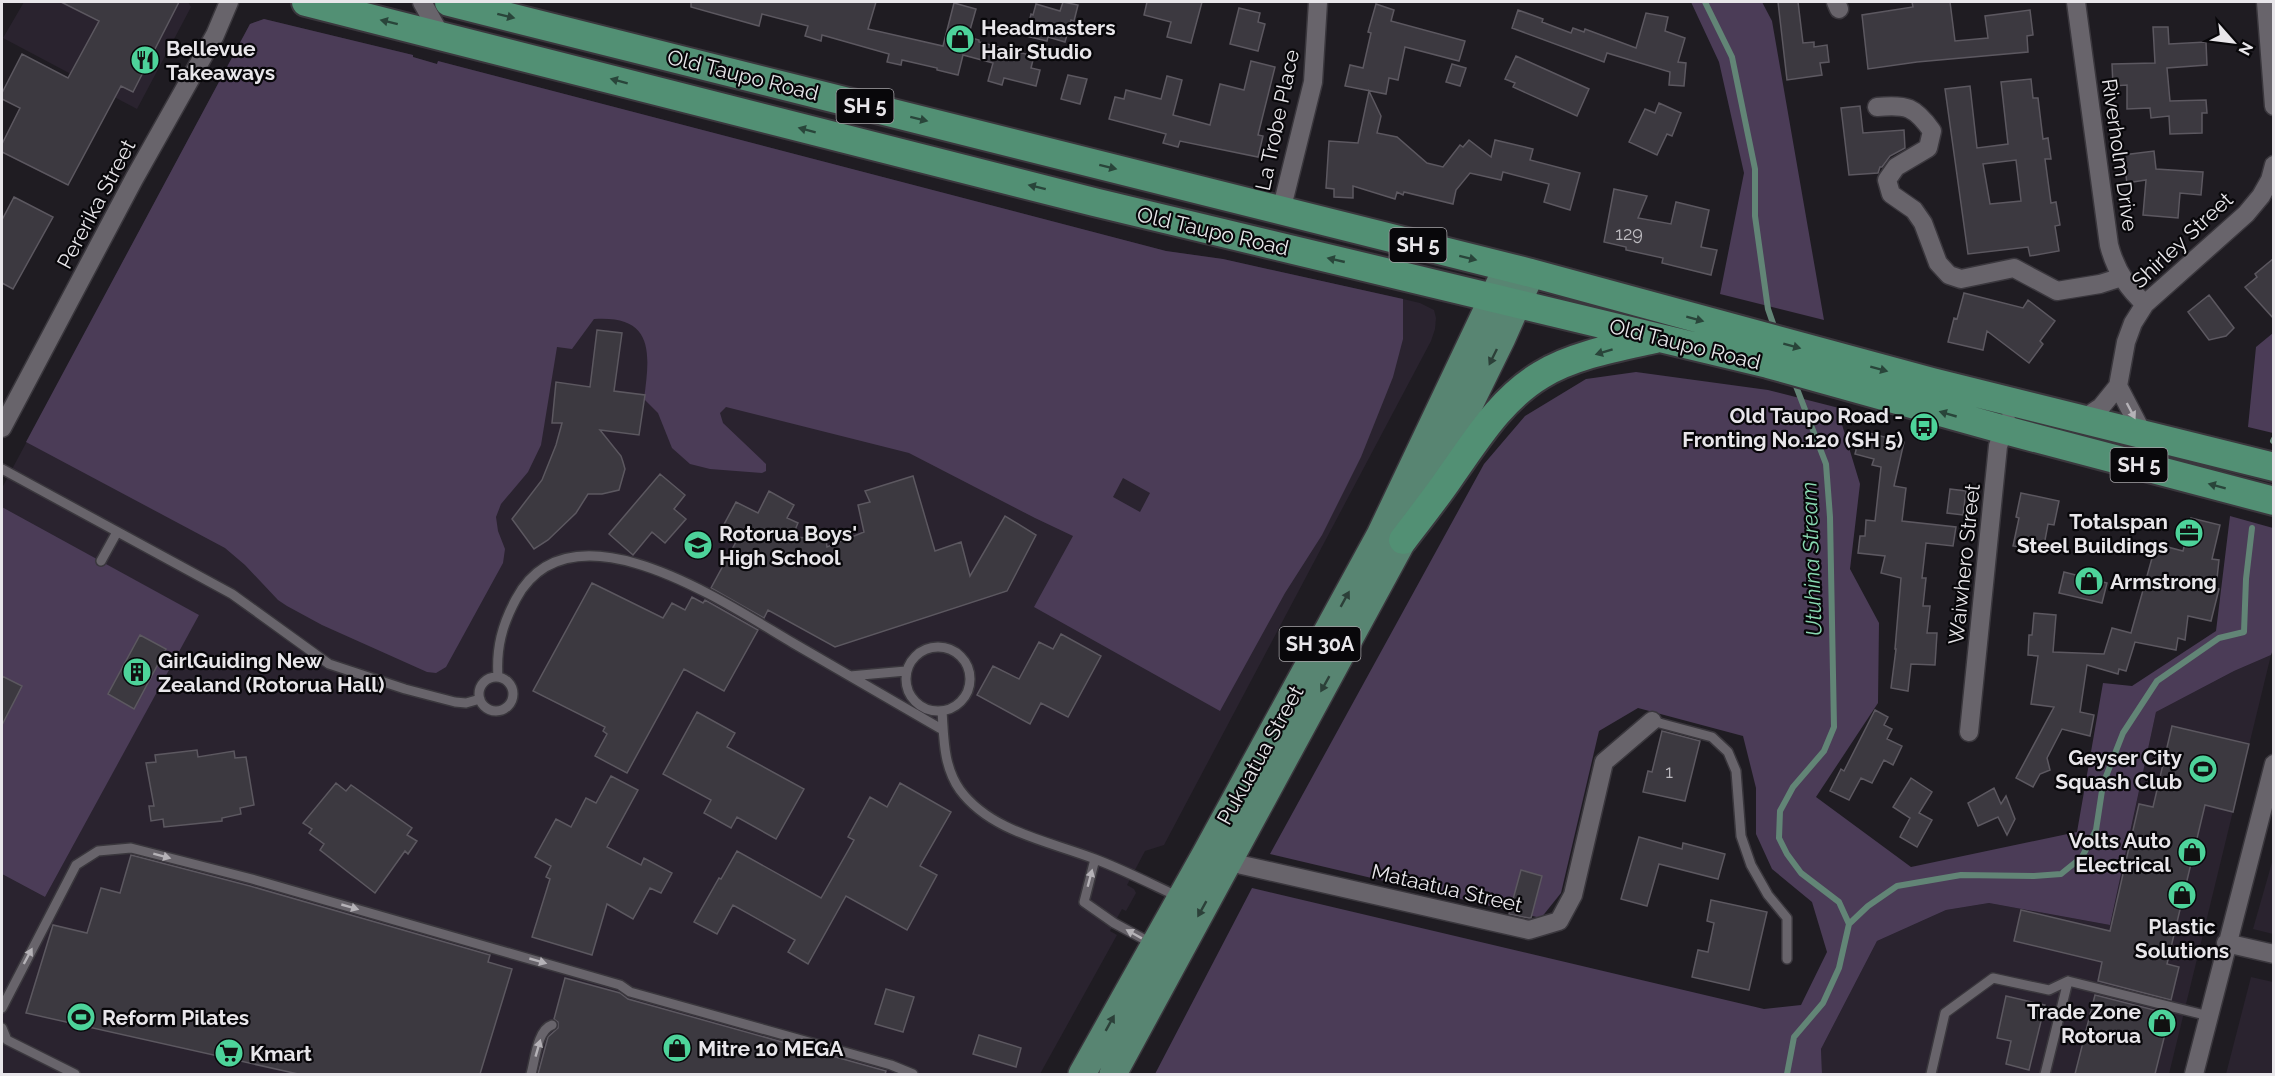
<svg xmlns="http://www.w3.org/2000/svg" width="2275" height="1076" font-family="Raleway,sans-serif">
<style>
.built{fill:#2a232f}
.green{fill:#4b3c57;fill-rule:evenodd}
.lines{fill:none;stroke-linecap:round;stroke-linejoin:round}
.stream{stroke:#628576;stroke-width:6}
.building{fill:#3c3940;stroke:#5c5860;stroke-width:1.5;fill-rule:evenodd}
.service-casing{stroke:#3a373d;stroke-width:12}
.minor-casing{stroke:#3a373d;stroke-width:21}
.primary-casing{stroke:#3a373d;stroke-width:30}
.trunk-casing{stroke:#3a373d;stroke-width:32}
.service{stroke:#68646b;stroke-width:9}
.minor{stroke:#68646b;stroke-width:18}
.primary{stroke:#588572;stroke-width:27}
.trunk{stroke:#529074;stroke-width:28}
.oneway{fill:#29453a}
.oneway2{fill:#2c4039}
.oneway3{fill:#b5b2b7}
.labels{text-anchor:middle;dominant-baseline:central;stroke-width:4.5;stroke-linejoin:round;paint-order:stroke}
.number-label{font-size:18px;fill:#bdbbc0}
.shield{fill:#08070a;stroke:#a5a3a7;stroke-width:1.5}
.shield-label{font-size:20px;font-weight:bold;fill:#e8e6ea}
.poi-label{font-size:21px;font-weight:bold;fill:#e8e6ea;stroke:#08070a;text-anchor:start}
.street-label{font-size:21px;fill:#e8e6ea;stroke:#08070a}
.water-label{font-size:22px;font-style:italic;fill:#89dab2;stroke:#08070a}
</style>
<rect width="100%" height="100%" fill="#1f1c22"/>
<path class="built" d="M24,2H188L191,7L137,109L3,38Z
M264,19L413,55V57L437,64L438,61L1166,251L1223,259L1403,299L1420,303L1434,310L1436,318L1435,329L1431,341L1164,845L1145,851L1127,885L1134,889L1136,893L1126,911L1122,909L1110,931L1117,935L1040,1074H2V874L45,897L198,615L2,507V488L250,24Z
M2271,655L2169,1074H1822L1821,1049L1877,941L1946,910L1989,903L2110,925L2156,712L2234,671Z
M2273,859L2274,934H2273L2253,929Z
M2251,977L2273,982V1074H2226Z"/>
<path class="green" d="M1691,2H1762L1772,21L1824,320L1720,294L1744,173L1719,62Z
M264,19L413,55V57L437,64L438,61L1166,251L1223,259L1403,299V339L1393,377L1361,457L1322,535L1285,593L1220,711L1034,607L1073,536L1035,518L909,453L726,407L720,413L723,423L766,464V471L762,473L710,469L690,464L672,448L658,413L644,399C650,354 655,315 594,319L572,349L557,347L541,445L528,472L501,504L496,517L498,531L505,549L503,563L446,667L436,673L427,672L322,625L287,606L278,600L245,565L225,548L26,442L250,24ZM1123,478L1150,493L1140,512L1113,497Z
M2273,333V433L2248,427L2256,347Z
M1636,372L1768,390L1839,408L1840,418L1860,484L1850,569L1879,623L1878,703L1816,797L1911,867L2077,832L2103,683L2132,686L2216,631L2230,516L2273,528L2274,647L2271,655L2234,671L2156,712L2110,925L1989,903L1946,910L1877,941L1821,1049L1822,1074H1155L1252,888L1764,1009L1801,1005L1827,952L1812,902L1772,869L1756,834V788L1743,736L1638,708L1599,731L1561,893L1541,918L1270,854L1484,464L1525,416L1586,379Z
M2,507L199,615L45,897L2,874Z"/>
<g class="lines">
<path class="stream" d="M1705,2L1732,57L1755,169V216L1768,309L1776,332
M2273,441L2274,439
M1849,924L1868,906L1897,886L1961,875L2034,876L2061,874L2082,857L2096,830L2103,784L2123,733L2157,681L2219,638L2244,632L2246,579L2252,528
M1787,1074L1794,1037L1823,1003L1839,968L1849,924L1839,902L1801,873L1787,854L1779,838L1780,811L1793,787L1824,751L1834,727L1830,517L1826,464L1794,381"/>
</g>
<path class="building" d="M61,2H179L133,92L121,86L68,185L2,152V144L20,108L2,99V93L22,54L68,78L99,21Z
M691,2H876L868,29L943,46L954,3L976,9L968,37L979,40V42L1034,56L1031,68L1040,70L1036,86L1004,78L1002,85L988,81L993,63L963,55L958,75L937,70V68L902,60L901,65L887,62L889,54L822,35L821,41L805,36L808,26L762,14L759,26L691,7Z
M1063,2L1078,5L1074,21L1071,20L1065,42L1048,37L1047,41L1026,36L1031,14L1033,15L1036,4L1060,11Z
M1147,2H1202L1191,43L1167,37L1171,22L1144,15Z
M1778,2H1798L1803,43L1814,42V47L1827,45L1829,62L1820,63L1822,75L1787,80Z
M1912,2H1950L1955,41L1988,38L1985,16L2030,10L2033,35L2027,36L2028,52L1917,62L1868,69L1862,15L1913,7Z
M1376,4L1394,10L1391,21L1465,41L1459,61L1405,47L1398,80L1389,78L1386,94L1345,86L1350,65L1363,68L1371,33L1368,32Z
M1239,8L1260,13L1258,22L1265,24L1258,51L1230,44Z
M1518,10L1543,19L1542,22L1571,33L1573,28L1584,32L1585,29L1636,48L1646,13L1668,17L1665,31L1685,38L1678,62L1686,63L1684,86L1669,85L1670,72L1607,53L1604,62L1512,28Z
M2153,27H2168L2169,44L2206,42L2207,65L2167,68L2170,101L2206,100L2207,113H2202V133L2170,134L2169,116L2151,118L2150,108L2127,109V85L2113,86L2112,64L2155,63Z
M1516,56L1589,89L1577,116L1513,87L1515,83L1505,79Z
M1251,61L1275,67L1258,135L1263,136L1258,157L1180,141L1178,147L1163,143L1166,134L1109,119L1115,97L1124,99L1126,90L1161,99L1167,76L1182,80L1173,115L1210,125L1220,84L1244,90Z
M1452,64L1466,68L1460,86L1446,82Z
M1068,75L1087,79L1080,104L1061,99Z
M2031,79L2033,98H2038L2043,139L2048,138L2051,159H2045L2051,203L2056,202L2060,225L2055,226L2059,251L2030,256L2028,247L1968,254L1945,89L1970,86L1977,148L2008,144L2001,82ZM2016,160L2021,201L1990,204L1983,164Z
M1369,91L1381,116L1377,133L1397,137L1427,163L1443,167L1460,145L1463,147L1469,140L1491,157L1495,140L1533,149L1530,160L1580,173L1570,210L1544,202L1549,184L1503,172L1501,180L1470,173L1456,190L1453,204L1404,192L1403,195L1397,192L1395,199L1353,186V198L1334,197V189L1326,188L1329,141L1358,143Z
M1659,103L1681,113L1672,136L1667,134L1657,155L1629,142L1645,109L1655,113Z
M1860,106L1863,133L1904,130L1905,148L1890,156L1882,167H1880L1878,173L1849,175L1841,108Z
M2154,151L2156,169L2203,172L2201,195L2180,193L2178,218L2143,215L2146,180L2127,183L2123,155Z
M1614,189L1647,196L1638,218L1671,224L1676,202L1709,210L1701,247L1717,250L1711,275L1662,263L1663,258L1626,250V247L1604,242Z
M14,197L53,217L13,289L2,283V220Z
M2274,258V319L2245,287L2257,277L2255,274Z
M1964,293L2023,308L2028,300L2055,321L2040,341L2043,344L2029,363L1987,331L1983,350L1948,342L1954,318L1957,319Z
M2209,295L2234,328L2226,336L2209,340L2188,312Z
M597,330L622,333L614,391L645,395L639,435L600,430L621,456L623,462L625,469L619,490L602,494H588L576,513L548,540L534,549L512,519L542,480L556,445L562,423H552L556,382L590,387Z
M1861,431L1904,442L1894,486L1906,488L1902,521L1956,527L1953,546L1926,543L1922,578H1926L1923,606H1930L1927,633H1937L1935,665L1911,664L1908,691L1891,688L1896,649H1895L1901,578L1881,573L1885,556L1858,553L1860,536H1865L1866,520L1875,521L1881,467L1872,465L1874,459L1855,454Z
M660,474L685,495L674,509L686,519L665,543L652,532L633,555L609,534Z
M913,476L935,551L961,542L970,576L1005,516L1036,535L1007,591L835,647L768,610L764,618L711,588L738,538L721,530L736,502L758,513L769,491L794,505L787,518L798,523L792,537L826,539L827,547L864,532L858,505L870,502L865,491Z
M1950,489L1966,491L1963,515L1947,513Z
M2021,493L2059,501L2054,525L2048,524L2043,551L2013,546L2019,518L2016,517Z
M2191,518L2220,525L2212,559L2219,560L2216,588L2219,589L2211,621L2188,616L2185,640L2178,638L2176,650L2135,642L2126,671L2119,669L2118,674L2087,665L2080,712L2094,715L2090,736L2062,729L2047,758L2050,770L2040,774L2033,787L2016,778L2054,707L2031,704L2038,656L2028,655L2029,635H2032L2034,613L2056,615L2053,652L2104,654L2112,628L2131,633L2156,544L2183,551Z
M2064,572L2107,583L2102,603L2059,593Z
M592,583L663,618L672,603L685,610L692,597L703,603L705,600L758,630L724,691L684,669L627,773L595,756L607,734L603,731L605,727L533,691Z
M1061,634L1101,656L1068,717L1041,703L1030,724L977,695L993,666L1019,679L1039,642L1053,649Z
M140,635L166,649L134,709L108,694Z
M2,676L22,686L2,725Z
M1875,710L1888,717L1884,725L1892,729L1887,739L1902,746L1893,765L1884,760L1872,783L1861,778L1849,800L1830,791L1841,769L1844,771Z
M697,712L735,733L727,747L804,789L776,839L737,817L731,828L704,813L711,800L663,774Z
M2172,726L2249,744L2233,812L2205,805L2167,964L2179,967L2171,1000L2098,981L2102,962L2014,941L2021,910L2110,931L2139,804L2153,807Z
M1662,731L1700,741L1685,801L1643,792L1648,771L1652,772Z
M197,750L198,757L234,751L235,758L246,757L254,805L240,808L241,814L222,818V821L164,827L163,819L151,821L149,806H154L146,763L156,762L155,755Z
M611,776L638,790L607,847L641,865L644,858L672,873L661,893L650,888L633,919L607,904L592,955L532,937L550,879L546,877L551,866L535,857L556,819L571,827L586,798L596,803Z
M1911,778L1932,792L1919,813L1932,820L1917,847L1900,837L1910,818L1893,807Z
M336,783L346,791L351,785L412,828L407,835L417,841L408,854L405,851L375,893L320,850L324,844L309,833L312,829L303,823Z
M900,783L951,812L920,866L937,875L907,930L846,896L808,964L788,952L795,940L733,905L717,934L694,922L719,878L721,879L737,851L821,898L854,840L848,837L870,797L887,807Z
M1994,788L2001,804L2006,796L2015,819L2007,835L1998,817L1978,826L1968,803Z
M1639,837L1682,849L1683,843L1725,854L1718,879L1659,864L1647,906L1621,899Z
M131,855L250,886L490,955L488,962L512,969L480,1074H298L26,1013L53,925L87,933L101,888L120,893Z
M1521,870L1542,876L1531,918H1529L1509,914Z
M1711,900L1767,912L1749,990L1692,977L1698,950L1708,952L1714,923L1707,921Z
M565,978L620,993L628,999L886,1071L885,1074H538L548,1037L558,1028V1022L554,1019Z
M886,989L914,997L903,1032L875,1024Z
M2095,995L2170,1014L2155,1074H2075Z
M2006,996L2045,1005L2029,1070L2006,1064L2011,1041L1997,1038Z
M979,1035L1021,1048L1016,1067L973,1054Z"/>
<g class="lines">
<g class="service-casing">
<path id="service" d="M2,469L232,594L329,664L405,689L455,702L466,703L480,699
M101,561L117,532
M906 679a32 32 0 1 1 64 0a32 32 0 1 1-64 0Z
M850,676L906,671
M498,677C496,648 502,625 516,599C571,496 728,605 793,643C843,672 893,701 943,730
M479 694a17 17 0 1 1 34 0a17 17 0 1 1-34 0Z
M942,711C944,738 943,766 960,790C991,832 1049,841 1095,859C1124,870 1151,884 1179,897
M1652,721L1712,737L1728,752L1736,771L1741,836L1751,865L1768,895L1787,918V959
M1095,859L1084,902L1114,923L1151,943
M2,1008L76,865L98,851L131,848L252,879L620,985L630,992L891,1065L913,1074
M2,1028L7,1040L75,1074
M531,1074C535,1061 537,1030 552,1025
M1931,1074L1945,1013L1993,978L2049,990L2068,981
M2045,1074L2068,981L2209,1016"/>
</g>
<g class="minor-casing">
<path id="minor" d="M422,2L440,34
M1836,2L1839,9
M2076,2L2109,245C2115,269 2126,287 2145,304
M2266,2L2274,106
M1877,107C1907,104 1915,107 1932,131L1928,148L1896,167L1887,180L1891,194L1914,210L1923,223L1938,263L1949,275L1961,279L2014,268L2057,291L2100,284L2122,277
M1281,211L1313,82L1318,2
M2118,386L2144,436
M2080,421L2101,407L2118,386L2126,342L2133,323L2145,304L2246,214L2261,196L2270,180L2274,165
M2,428L134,179L215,35L229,2
M1969,732L1998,446L2007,422
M1219,857L1242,865L1529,930L1559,921L1573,895L1604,762L1652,721
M2226,943L2274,954
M2194,1074L2274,764"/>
</g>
<g class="primary-casing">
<path id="primary" d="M1082,1074L1206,853L1380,535L1507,268
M1113,1074L1403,540L1502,338L1531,273"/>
</g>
<g class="trunk-casing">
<path id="trunk" d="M306,2L1094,202L1768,364L2005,430L2274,501
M449,2L1531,273L1932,382L2274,467
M1403,540C1419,519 1435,499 1450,477C1477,439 1501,399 1541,375C1573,355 1619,347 1655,339"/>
</g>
<use href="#service" class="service"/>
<use href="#minor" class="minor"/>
<use href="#primary" class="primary"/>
<use href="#trunk" class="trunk"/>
</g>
<defs><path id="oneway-solid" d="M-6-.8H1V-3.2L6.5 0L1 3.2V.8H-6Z" transform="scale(1.5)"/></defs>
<g class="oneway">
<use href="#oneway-solid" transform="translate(506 16) rotate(14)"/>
<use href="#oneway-solid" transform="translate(389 22) rotate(-166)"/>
<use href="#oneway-solid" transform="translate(619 81) rotate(-165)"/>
<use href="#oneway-solid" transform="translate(919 119) rotate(14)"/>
<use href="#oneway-solid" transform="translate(807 130) rotate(-165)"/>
<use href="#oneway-solid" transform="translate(1108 167) rotate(14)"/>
<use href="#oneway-solid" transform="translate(1037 187) rotate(-166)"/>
<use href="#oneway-solid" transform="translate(1468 258) rotate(14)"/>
<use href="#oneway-solid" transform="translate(1336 260) rotate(-167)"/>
<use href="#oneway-solid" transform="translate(1695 319) rotate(15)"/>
<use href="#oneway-solid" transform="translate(1792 346) rotate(15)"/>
<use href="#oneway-solid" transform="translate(1604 352) rotate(163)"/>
<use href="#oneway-solid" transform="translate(1879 369) rotate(15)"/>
<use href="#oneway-solid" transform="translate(1948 414) rotate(-164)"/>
<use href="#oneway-solid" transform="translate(2217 486) rotate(-165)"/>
</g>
<g class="oneway2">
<use href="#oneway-solid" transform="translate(1493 357) rotate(116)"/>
<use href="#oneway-solid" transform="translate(1345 599) rotate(-61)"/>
<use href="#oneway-solid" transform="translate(1325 684) rotate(119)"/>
<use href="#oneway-solid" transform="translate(1202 909) rotate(119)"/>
<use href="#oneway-solid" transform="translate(1110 1023) rotate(-61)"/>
</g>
<g class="oneway3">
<use href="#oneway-solid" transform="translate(2131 411) rotate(62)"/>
<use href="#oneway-solid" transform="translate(162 856) rotate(15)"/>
<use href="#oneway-solid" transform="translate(1090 878) rotate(-75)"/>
<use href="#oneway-solid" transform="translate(350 907) rotate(16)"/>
<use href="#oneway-solid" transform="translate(1134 934) rotate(-151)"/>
<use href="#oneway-solid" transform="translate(28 956) rotate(-62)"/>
<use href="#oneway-solid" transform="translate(538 961) rotate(16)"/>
<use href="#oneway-solid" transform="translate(538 1048) rotate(-74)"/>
</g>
<defs>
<g id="shop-disc" transform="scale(1.5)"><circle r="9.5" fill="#4dd39a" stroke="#08070a"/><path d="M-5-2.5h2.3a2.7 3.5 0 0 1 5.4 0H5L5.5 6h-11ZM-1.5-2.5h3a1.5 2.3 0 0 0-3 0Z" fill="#111"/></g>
<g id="restaurant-disc" transform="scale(1.5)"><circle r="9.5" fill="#4dd39a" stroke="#08070a"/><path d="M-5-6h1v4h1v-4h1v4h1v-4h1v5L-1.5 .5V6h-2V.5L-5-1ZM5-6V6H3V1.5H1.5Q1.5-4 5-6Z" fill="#111"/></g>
<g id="bus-disc" transform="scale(1.5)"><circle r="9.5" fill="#4dd39a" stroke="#08070a"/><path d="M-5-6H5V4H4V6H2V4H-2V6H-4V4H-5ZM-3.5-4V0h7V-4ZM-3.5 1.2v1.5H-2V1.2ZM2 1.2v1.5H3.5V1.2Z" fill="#111"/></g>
<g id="office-disc" transform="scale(1.5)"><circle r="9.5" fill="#4dd39a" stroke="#08070a"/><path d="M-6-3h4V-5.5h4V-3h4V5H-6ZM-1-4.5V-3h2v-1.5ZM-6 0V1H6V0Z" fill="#111"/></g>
<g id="school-disc" transform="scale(1.5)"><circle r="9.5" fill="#4dd39a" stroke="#08070a"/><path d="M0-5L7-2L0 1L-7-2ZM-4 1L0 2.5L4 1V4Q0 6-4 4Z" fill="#111"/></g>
<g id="building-disc" transform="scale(1.5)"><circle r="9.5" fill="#4dd39a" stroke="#08070a"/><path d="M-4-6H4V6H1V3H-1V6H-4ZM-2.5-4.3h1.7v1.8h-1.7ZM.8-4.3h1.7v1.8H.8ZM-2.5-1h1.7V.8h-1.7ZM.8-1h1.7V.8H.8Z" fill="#111"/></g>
<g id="stadium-disc" transform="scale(1.5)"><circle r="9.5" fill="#4dd39a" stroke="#08070a"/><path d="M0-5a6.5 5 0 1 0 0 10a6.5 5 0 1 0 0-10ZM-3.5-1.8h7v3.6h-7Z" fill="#111"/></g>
<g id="supermarket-disc" transform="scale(1.5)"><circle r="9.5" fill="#4dd39a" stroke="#08070a"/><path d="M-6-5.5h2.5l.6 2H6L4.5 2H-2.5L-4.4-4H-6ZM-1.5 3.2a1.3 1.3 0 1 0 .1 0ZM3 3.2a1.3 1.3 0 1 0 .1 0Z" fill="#111"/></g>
</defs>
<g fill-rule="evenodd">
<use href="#shop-disc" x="960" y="39"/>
<use href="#restaurant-disc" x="145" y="60"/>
<use href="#bus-disc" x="1924" y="427"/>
<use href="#office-disc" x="2189" y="533"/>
<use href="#school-disc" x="698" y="545"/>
<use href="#shop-disc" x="2089" y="581"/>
<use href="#building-disc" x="137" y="672"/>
<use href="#stadium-disc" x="2203" y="769"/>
<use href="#shop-disc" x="2192" y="852"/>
<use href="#shop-disc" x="2182" y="895"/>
<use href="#stadium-disc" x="81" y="1017"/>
<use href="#shop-disc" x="2162" y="1023"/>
<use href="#shop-disc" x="677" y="1048"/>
<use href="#supermarket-disc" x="229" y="1053"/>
</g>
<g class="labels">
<g class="number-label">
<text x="1629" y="233">129</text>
<text x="1669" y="771">1</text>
</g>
<g class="shield">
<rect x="836.5" y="89" width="57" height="34" rx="4.5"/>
<rect x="1389.5" y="228" width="57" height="34" rx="4.5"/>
<rect x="2110.5" y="448" width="57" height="34" rx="4.5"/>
<rect x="1279.5" y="627" width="81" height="34" rx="4.5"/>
</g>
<g class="shield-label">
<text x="865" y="106">SH 5</text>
<text x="1418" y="245">SH 5</text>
<text x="2139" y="465">SH 5</text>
<text x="1320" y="644">SH 30A</text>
</g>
<g class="poi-label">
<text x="981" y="27">Headmasters<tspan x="981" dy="24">Hair Studio</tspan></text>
<text x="166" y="48">Bellevue<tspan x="166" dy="24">Takeaways</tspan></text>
<text x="1903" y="415" text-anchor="end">Old Taupo Road -<tspan x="1903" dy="24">Fronting No.120 (SH 5)</tspan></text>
<text x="2168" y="521" text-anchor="end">Totalspan<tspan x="2168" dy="24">Steel Buildings</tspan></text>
<text x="719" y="533">Rotorua Boys'<tspan x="719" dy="24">High School</tspan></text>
<text x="2110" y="581">Armstrong</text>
<text x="158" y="660">GirlGuiding New<tspan x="158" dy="24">Zealand (Rotorua Hall)</tspan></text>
<text x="2182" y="757" text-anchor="end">Geyser City<tspan x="2182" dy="24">Squash Club</tspan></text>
<text x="2171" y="840" text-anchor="end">Volts Auto<tspan x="2171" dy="24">Electrical</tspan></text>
<text x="2182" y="926" text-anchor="middle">Plastic<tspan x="2182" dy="24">Solutions</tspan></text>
<text x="2141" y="1011" text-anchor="end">Trade Zone<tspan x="2141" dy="24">Rotorua</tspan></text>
<text x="102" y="1017">Reform Pilates</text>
<text x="698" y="1048">Mitre 10 MEGA</text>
<text x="250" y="1053">Kmart</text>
</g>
<g class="street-label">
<text transform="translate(743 75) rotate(14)">Old Taupo Road</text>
<text transform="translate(1277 120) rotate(-78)">La Trobe Place</text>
<text transform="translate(2120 155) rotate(82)">Riverholm Drive</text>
<text transform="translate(96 204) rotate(-62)">Pererika Street</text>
<text transform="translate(1213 231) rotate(13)">Old Taupo Road</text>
<text transform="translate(2182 240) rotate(-43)">Shirley Street</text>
<text transform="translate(1685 344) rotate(14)">Old Taupo Road</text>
<text transform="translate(1964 564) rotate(-84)">Waiwhero Street</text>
<text transform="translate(1260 755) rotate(-61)">Pukuatua Street</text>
<text transform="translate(1447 888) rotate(13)">Mataatua Street</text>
</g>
<g class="water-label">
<text transform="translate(1811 559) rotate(-92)">Utuhina Stream</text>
</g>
</g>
<rect width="2275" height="1076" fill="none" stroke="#e8e6ea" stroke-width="6"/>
<g transform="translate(2233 42) rotate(118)" stroke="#08070a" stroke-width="4.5" paint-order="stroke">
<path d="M0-4.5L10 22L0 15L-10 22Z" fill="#e8e6ea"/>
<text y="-9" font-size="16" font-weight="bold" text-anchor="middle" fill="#e8e6ea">N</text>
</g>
</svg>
